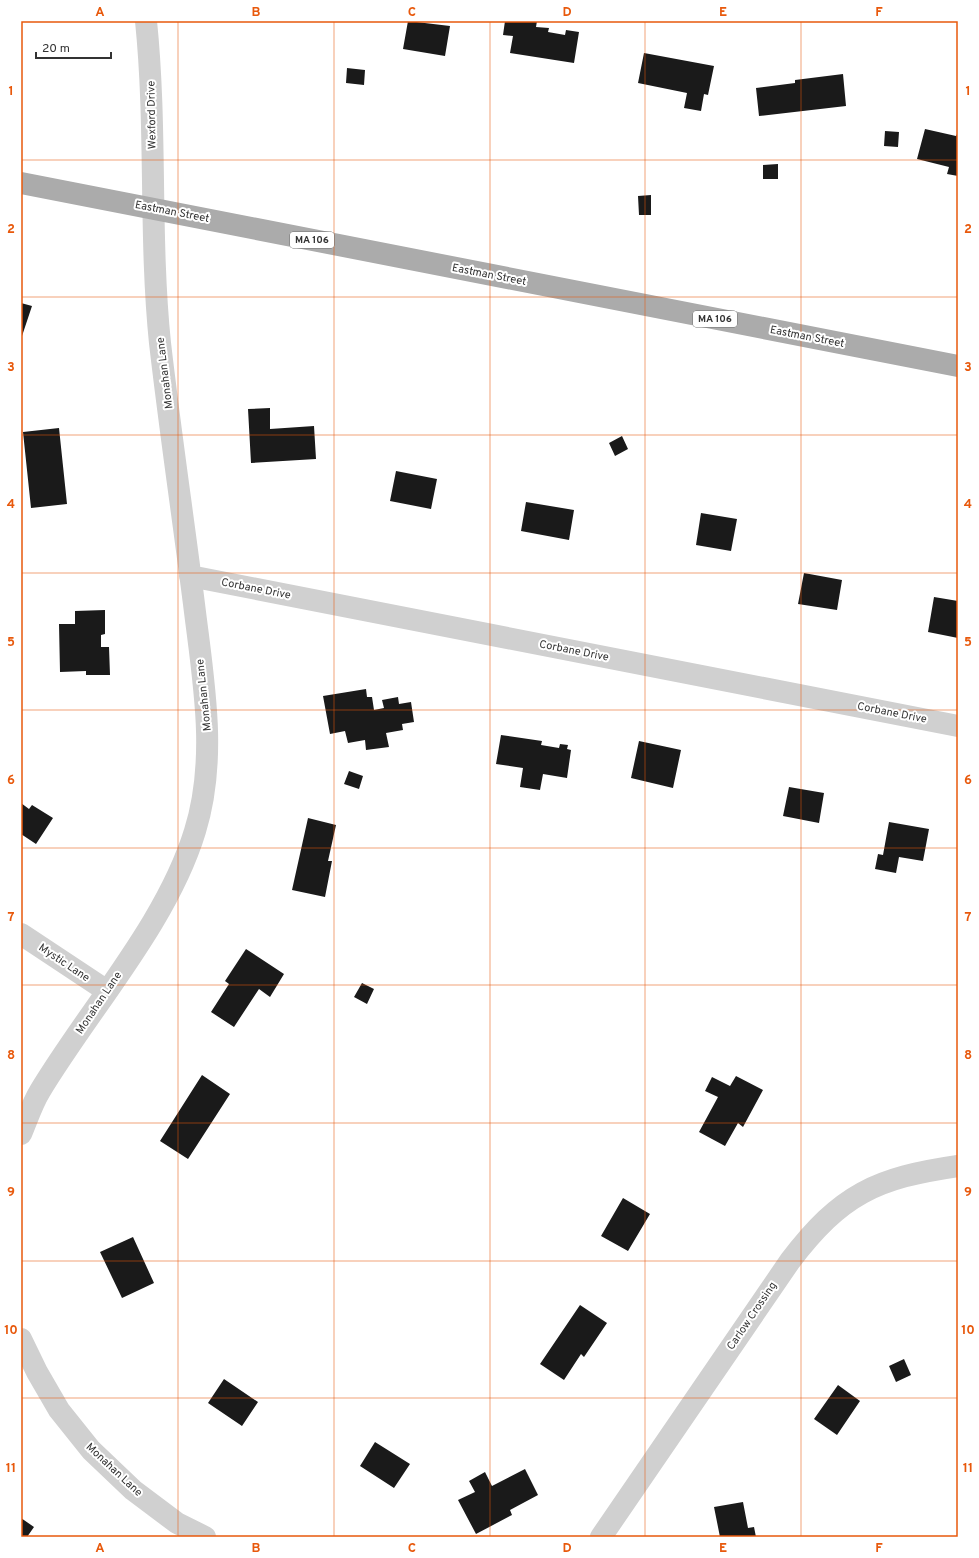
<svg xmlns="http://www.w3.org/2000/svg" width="979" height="1558" font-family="Overpass,sans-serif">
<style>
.building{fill:#1a1a1a}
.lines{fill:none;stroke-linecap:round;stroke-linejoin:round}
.minor{stroke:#d0d0d0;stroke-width:22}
.major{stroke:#ababab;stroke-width:22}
.grid{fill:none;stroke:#e8590c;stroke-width:1;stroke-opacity:0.55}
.labels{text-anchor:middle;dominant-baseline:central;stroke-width:4;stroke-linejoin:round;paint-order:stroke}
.shield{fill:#fff;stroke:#707070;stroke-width:1}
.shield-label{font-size:10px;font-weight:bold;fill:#333}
.street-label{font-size:11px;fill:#333;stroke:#fff}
.neatline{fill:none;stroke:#e8590c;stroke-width:1.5}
.grid-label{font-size:13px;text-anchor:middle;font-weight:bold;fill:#e8590c}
</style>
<rect width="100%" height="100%" fill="#fff"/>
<path class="building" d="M408,21L450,26L445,56L403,49Z
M505,21H537L536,27L549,28L548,32L565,35L566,30L579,32L574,63L510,53L513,36L503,35Z
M644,53L714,66L708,95L704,94L701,111L684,108L687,93L638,83Z
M347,68L365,70L364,85L346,83Z
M843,74L846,106L759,116L756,88L795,83V80Z
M925,129L956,136L958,132V176L947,174L949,167L917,159Z
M885,131L899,132L898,147L884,146Z
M778,164V179H763V165Z
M651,195V215H639L638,196Z
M21,303L32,306L21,339Z
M270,408V429L314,426L316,459L251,463L248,409Z
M59,428L67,504L31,508L23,432Z
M622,436L628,449L615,456L609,443Z
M396,471L437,479L431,509L390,501Z
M526,502L574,510L569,540L521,531Z
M701,513L737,519L731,551L696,545Z
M804,573L842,580L837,610L798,604Z
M934,597L958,601V638L928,632Z
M105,610V634L101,635V647H109L110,675H86V671L60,672L59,624H75V611Z
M366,689L367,697H372L374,710L384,708L382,700L398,697L399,704L411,702L414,722L402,724L403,730L386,733L389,747L366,750L365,740L348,743L345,731L330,734L323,696Z
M501,735L542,741L541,745L559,748L560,744L568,745L567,749L571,750L567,778L543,774L540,790L520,787L523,768L496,764Z
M639,741L681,750L673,788L631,778Z
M349,771L363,776L359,789L344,784Z
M789,787L824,793L819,823L783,816Z
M21,803L29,809L32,805L53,818L36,844L21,834Z
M308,818L336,825L328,861H332L325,897L292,890Z
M889,822L929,829L923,861L899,857L896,873L875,869L878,854L883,855Z
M246,949L284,974L270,997L259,989L234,1027L211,1012L229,984L225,981Z
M362,983L374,989L367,1004L354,997Z
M202,1075L230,1094L188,1159L160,1141Z
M736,1076L763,1090L743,1127L738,1123L725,1146L699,1132L718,1097L705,1091L712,1077L730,1086Z
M623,1198L650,1214L628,1251L601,1236Z
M133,1237L154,1283L122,1298L100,1252Z
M580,1305L607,1323L584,1357L581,1354L564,1380L540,1364Z
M904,1359L911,1375L896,1382L889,1366Z
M224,1379L258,1402L242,1426L208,1403Z
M838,1385L860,1401L837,1435L814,1419Z
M375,1442L410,1464L394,1488L360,1466Z
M525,1469L538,1495L510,1510L512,1515L476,1534L458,1500L475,1492L469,1481L485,1472L492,1486Z
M743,1502L748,1528L754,1527L756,1537H720L714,1507Z
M21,1518L34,1527L27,1537H21Z"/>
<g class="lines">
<path class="minor" d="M190,576L958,726
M21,934L107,991
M21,1134C27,1120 32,1104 40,1091C90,1008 167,923 195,831C218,757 203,679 194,604C183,517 170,430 160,343C149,236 157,128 146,21
M21,1339L37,1372L59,1410L91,1450L133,1490L177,1523L205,1537
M601,1537L790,1261C841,1194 876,1178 958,1166"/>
<path class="major" d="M21,183L958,366"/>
</g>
<path class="grid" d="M178,21V1537M334,21V1537M490,21V1537M645,21V1537M801,21V1537M21,160H958M21,297H958M21,435H958M21,573H958M21,710H958M21,848H958M21,985H958M21,1123H958M21,1261H958M21,1398H958"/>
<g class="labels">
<g class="shield">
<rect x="290" y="232" width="44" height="16" rx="3"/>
<rect x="693" y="311" width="44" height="16" rx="3"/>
</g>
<g class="shield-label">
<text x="312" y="240">MA 106</text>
<text x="715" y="319">MA 106</text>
</g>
<g class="street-label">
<text transform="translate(152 115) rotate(-91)">Wexford Drive</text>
<text transform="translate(172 212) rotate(11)">Eastman Street</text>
<text transform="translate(489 275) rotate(11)">Eastman Street</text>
<text transform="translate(807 337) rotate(11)">Eastman Street</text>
<text transform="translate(165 373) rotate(-97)">Monahan Lane</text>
<text transform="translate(256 589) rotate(11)">Corbane Drive</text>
<text transform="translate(574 651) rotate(11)">Corbane Drive</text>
<text transform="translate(204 695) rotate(-96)">Monahan Lane</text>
<text transform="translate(892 713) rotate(11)">Corbane Drive</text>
<text transform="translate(64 963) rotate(34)">Mystic Lane</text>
<text transform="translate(99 1003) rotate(-56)">Monahan Lane</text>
<text transform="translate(752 1316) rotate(-56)">Carlow Crossing</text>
<text transform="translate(114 1470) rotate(43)">Monahan Lane</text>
</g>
</g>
<rect width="979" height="1558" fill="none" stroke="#ffffff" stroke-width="44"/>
<path d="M36 52v6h75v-6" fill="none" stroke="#333333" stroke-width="2"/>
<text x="42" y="52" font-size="12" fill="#333333" stroke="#ffffff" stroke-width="3" paint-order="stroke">20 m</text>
<rect x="22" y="22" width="935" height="1514" class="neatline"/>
<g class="grid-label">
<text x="100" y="16">A</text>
<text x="256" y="16">B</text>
<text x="412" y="16">C</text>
<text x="567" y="16">D</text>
<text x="723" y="16">E</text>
<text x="879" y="16">F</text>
<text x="11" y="95">1</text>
<text x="968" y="95">1</text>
<text x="11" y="233">2</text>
<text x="968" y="233">2</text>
<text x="11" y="371">3</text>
<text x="968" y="371">3</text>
<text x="11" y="508">4</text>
<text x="968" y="508">4</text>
<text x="11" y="646">5</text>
<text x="968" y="646">5</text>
<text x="11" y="784">6</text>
<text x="968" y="784">6</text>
<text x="11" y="921">7</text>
<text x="968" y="921">7</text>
<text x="11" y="1059">8</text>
<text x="968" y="1059">8</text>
<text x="11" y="1196">9</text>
<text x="968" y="1196">9</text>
<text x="11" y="1334">10</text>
<text x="968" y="1334">10</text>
<text x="11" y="1472">11</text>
<text x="968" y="1472">11</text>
<text x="100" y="1552">A</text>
<text x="256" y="1552">B</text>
<text x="412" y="1552">C</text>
<text x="567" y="1552">D</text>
<text x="723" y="1552">E</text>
<text x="879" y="1552">F</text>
</g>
</svg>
